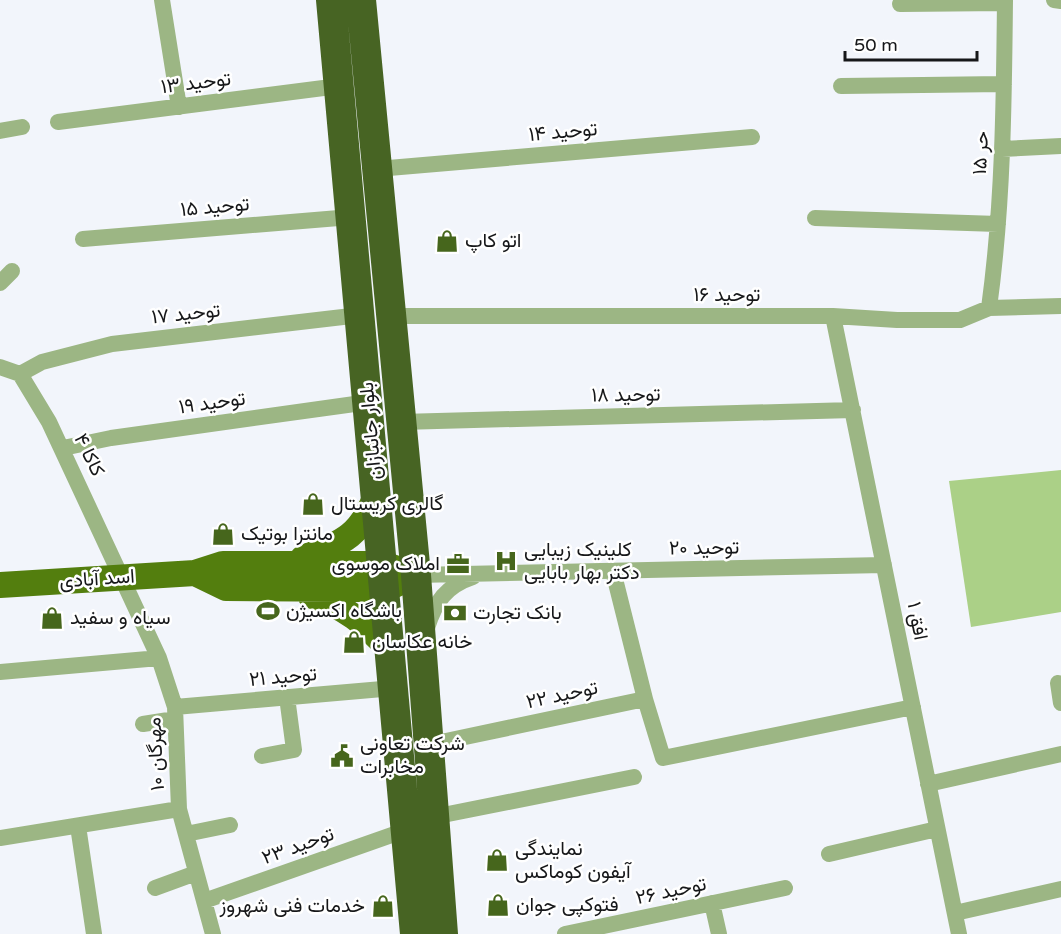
<svg xmlns="http://www.w3.org/2000/svg" width="1061" height="934" font-family="'Varela Round',Vazirmatn,sans-serif">
<style>
.forest{fill:#abd087}
.lines{fill:none;stroke-linecap:round;stroke-linejoin:round}
.street{stroke:#9cb684;stroke-width:16}
.primary{stroke:#537e0e;stroke-width:26}
.highway{stroke:#476423;stroke-width:30}
.labels{text-anchor:middle;dominant-baseline:central;stroke-width:5;stroke-linejoin:round;paint-order:stroke}
.street-label{font-size:20px;fill:#161719;stroke:#fff}
.poi-label{font-size:20px;fill:#161719;stroke:#fff;text-anchor:start}
</style>
<rect width="100%" height="100%" fill="#f2f5fb"/>
<path class="forest" d="M1061,470V612L971,627L949,481Z"/>
<g class="lines">
<path class="street" d="M162,0L179,107
M1054,0L1061,1
M900,4L1005,3
M841,86L1004,84
M58,122L339,86
M0,131L22,127
M1002,149L1061,146
M377,169L752,137
M815,218L998,224
M83,239L351,217
M0,283L12,271
M989,308C1003,206 1004,103 1005,0
M391,316H833L897,320H960L989,308L1061,306
M833,316L959,934
M0,367L20,374L49,422L159,658L175,707L179,809L213,934
M20,374L42,362L112,344L360,315
M401,422L853,410
M63,448L111,438L369,402
M613,571L645,699
M416,575L884,565
M427,628C435,602 446,586 473,577
M0,672L159,658
M1058,683L1061,703
M175,707L394,688
M143,724L175,719
M427,745L645,699L663,758L913,707
M262,756L294,750L287,697
M928,784L1061,754
M433,817L634,777
M78,826L94,934
M186,834L230,825
M0,838L179,809
M829,854L937,829
M155,888L196,873
M204,901L406,830
M712,903L719,934
M955,913L1061,889
M565,934L785,888"/>
<path class="primary" d="M303,558C344,542 361,536 377,493
M195,573L226,588L386,589L403,581
M0,585L195,573L223,564H383L416,575
M310,595C345,606 366,624 391,651"/>
<path class="highway" d="M331,0L415,934
M361,0L416,575L443,934"/>
</g>
<defs>
<g id="shop-bare" transform="scale(1.8)"><path d="M-5-2.5h2.3a2.7 3.5 0 0 1 5.4 0H5L5.5 6h-11ZM-1.5-2.5h3a1.5 2.3 0 0 0-3 0Z" fill="#46661c" stroke="#fff" stroke-width="2.5" paint-order="stroke"/></g>
<g id="hospital-bare" transform="scale(1.8)"><path d="M-5-5h3v3.5h4V-5h3V5h-3V1.5h-4V5h-3Z" fill="#46661c" stroke="#fff" stroke-width="2.5" paint-order="stroke"/></g>
<g id="office-bare" transform="scale(1.8)"><path d="M-6-3h4V-5.5h4V-3h4V5H-6ZM-1-4.5V-3h2v-1.5ZM-6 0V1H6V0Z" fill="#46661c" stroke="#fff" stroke-width="2.5" paint-order="stroke"/></g>
<g id="stadium-bare" transform="scale(1.8)"><path d="M0-5a6.5 5 0 1 0 0 10a6.5 5 0 1 0 0-10ZM-3.5-1.8h7v3.6h-7Z" fill="#46661c" stroke="#fff" stroke-width="2.5" paint-order="stroke"/></g>
<g id="bank-bare" transform="scale(1.8)"><path d="M-6-4H6V4H-6ZM0-2.3a2.3 2.3 0 1 0 0 4.6a2.3 2.3 0 1 0 0-4.6Z" fill="#46661c" stroke="#fff" stroke-width="2.5" paint-order="stroke"/></g>
<g id="civic-bare" transform="scale(1.8)"><path d="M-.6-6.5H3V-4.5H.6V-3L4-1V1h2V6H-6V1h2V-1L-.6-3ZM-1.2 2.5V6h2.4V2.5Z" fill="#46661c" stroke="#fff" stroke-width="2.5" paint-order="stroke"/></g>
</defs>
<g fill-rule="evenodd">
<use href="#shop-bare" x="447" y="241"/>
<use href="#shop-bare" x="313" y="504"/>
<use href="#shop-bare" x="223" y="534"/>
<use href="#hospital-bare" x="506" y="561"/>
<use href="#office-bare" x="458" y="564"/>
<use href="#stadium-bare" x="268" y="611"/>
<use href="#bank-bare" x="455" y="613"/>
<use href="#shop-bare" x="52" y="618"/>
<use href="#shop-bare" x="354" y="642"/>
<use href="#civic-bare" x="342" y="756"/>
<use href="#shop-bare" x="497" y="860"/>
<use href="#shop-bare" x="498" y="905"/>
<use href="#shop-bare" x="383" y="906"/>
</g>
<g class="labels">
<g class="street-label">
<text transform="translate(196 83) rotate(-7)">توحید ۱۳</text>
<text transform="translate(563 132) rotate(-5)">توحید ۱۴</text>
<text transform="translate(981 153) rotate(-87)">حر ۱۵</text>
<text transform="translate(215 207) rotate(-5)">توحید ۱۵</text>
<text x="727" y="295">توحید ۱۶</text>
<text transform="translate(186 314) rotate(-6)">توحید ۱۷</text>
<text transform="translate(626 395) rotate(-1)">توحید ۱۸</text>
<text transform="translate(212 403) rotate(-8)">توحید ۱۹</text>
<text transform="translate(371 431) rotate(-95)">بلوار جانبازان</text>
<text transform="translate(89 455) rotate(64)">کاکا ۴</text>
<text transform="translate(704 548) rotate(-1)">توحید ۲۰</text>
<text transform="translate(97 579) rotate(-4)">اسد آبادی</text>
<text transform="translate(917 621) rotate(79)">افق ۱</text>
<text transform="translate(283 677) rotate(-5)">توحید ۲۱</text>
<text transform="translate(562 695) rotate(-12)">توحید ۲۲</text>
<text transform="translate(156 754) rotate(-93)">مهرگان ۱۰</text>
<text transform="translate(298 846) rotate(-20)">توحید ۲۳</text>
<text transform="translate(671 891) rotate(-12)">توحید ۲۶</text>
</g>
<g class="poi-label">
<text x="465" y="241">اتو کاپ</text>
<text x="331" y="504">گالری کریستال</text>
<text x="241" y="534">مانترا بوتیک</text>
<text x="524" y="550">کلینیک زیبایی<tspan x="524" dy="23">دکتر بهار بابایی</tspan></text>
<text x="440" y="564" text-anchor="end">املاک موسوی</text>
<text x="286" y="611">باشگاه اکسیژن</text>
<text x="473" y="613">بانک تجارت</text>
<text x="70" y="618">سیاه و سفید</text>
<text x="372" y="642">خانه عکاسان</text>
<text x="360" y="744">شرکت تعاونی<tspan x="360" dy="23">مخابرات</tspan></text>
<text x="515" y="849">نمایندگی<tspan x="515" dy="23">آیفون کوماکس</tspan></text>
<text x="516" y="905">فتوکپی جوان</text>
<text x="365" y="906" text-anchor="end">خدمات فنی شهروز</text>
</g>
</g>
<path d="M845 51v9h132v-9" fill="none" stroke="#161719" stroke-width="3"/>
<text x="854" y="51" font-size="18" fill="#161719" stroke="#ffffff" stroke-width="4.5" paint-order="stroke">50 m</text>
</svg>
